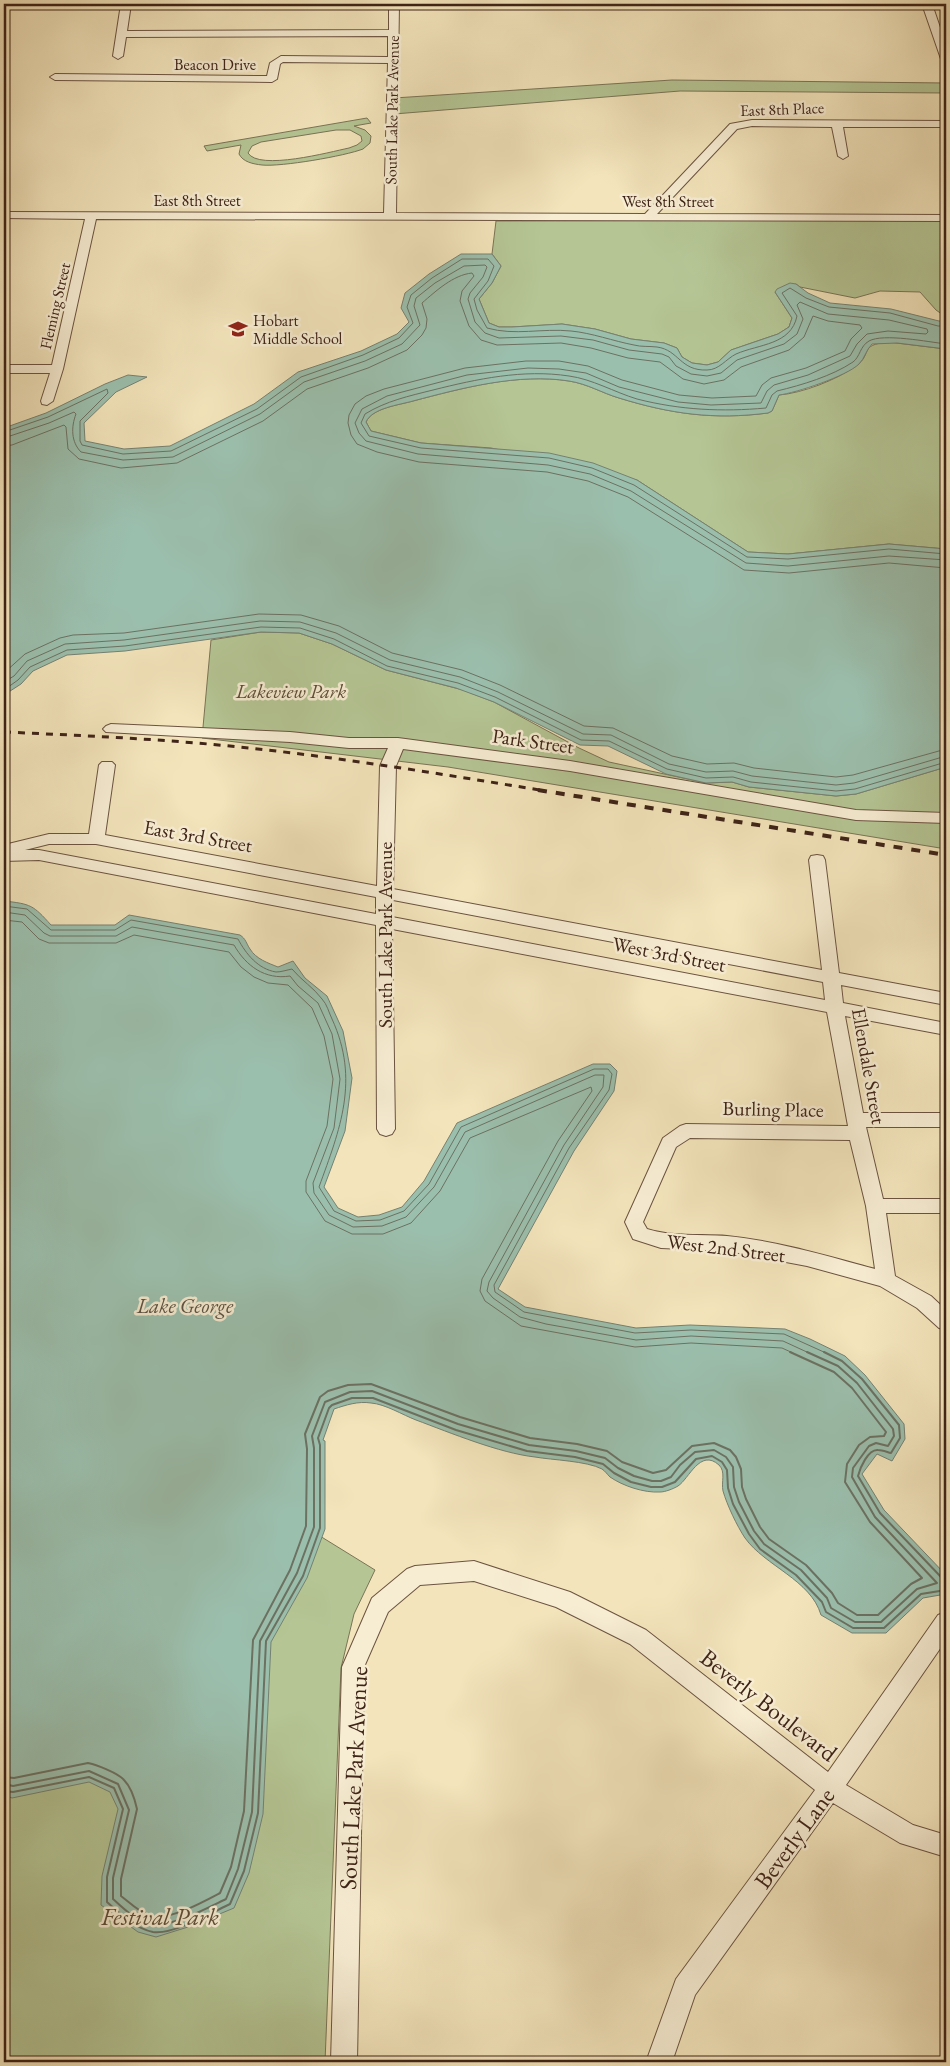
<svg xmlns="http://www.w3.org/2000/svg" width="950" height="2066" font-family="'EB Garamond',serif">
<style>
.green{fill:#b5c594;stroke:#7a7456;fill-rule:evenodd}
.water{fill:#9bbfad;stroke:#768171}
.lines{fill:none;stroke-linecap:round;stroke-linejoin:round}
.shore-far1{stroke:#6c7162;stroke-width:1}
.shore{stroke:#6c7162;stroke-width:2}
.minor-casing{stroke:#6b5340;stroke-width:2}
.minor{fill:#f7edd3;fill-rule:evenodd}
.rail-far1{stroke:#3e2317;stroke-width:3;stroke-dasharray:7 7;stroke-linecap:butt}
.rail{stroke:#3e2317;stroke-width:4;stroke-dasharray:9 9;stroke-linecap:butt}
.labels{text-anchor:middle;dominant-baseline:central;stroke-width:5;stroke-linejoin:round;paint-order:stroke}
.far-street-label{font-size:16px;fill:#3e2317;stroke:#f7edd3}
.far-poi-label{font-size:16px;fill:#3e2317;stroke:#f7edd3;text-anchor:start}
.park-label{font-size:20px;font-style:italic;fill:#5c4c36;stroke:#f7edd3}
.street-label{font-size:20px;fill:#3e2317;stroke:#f7edd3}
.water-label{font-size:21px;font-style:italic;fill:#5a5244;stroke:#f7edd3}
.near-street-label{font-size:24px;fill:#3e2317;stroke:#f7edd3}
.near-park-label{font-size:24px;font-style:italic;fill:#5c4c36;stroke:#f7edd3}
</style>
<rect width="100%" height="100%" fill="#f3e4bb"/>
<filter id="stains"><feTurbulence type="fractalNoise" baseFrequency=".004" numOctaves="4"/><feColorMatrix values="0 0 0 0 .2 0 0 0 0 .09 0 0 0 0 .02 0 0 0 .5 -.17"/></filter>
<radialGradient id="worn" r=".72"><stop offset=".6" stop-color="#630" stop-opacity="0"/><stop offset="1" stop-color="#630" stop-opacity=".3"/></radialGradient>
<path class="green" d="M672,80L946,83V93L680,91L394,114V98Z
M367,118L371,123L354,126L365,130L371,136L370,143L363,149C345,156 281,167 262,165C253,164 243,162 239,154L241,145L207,151L204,146ZM336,130H350L361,136L362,141L357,145L349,148C330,152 259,171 248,153L252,146L261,142Z
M946,220V317L936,310L920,292L880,291L855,298L800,287L796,284L775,292L792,318L789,327L778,334L731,350L718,362L707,365L692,363L682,357L677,348L664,343L631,339L595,329L562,324L512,327H499L489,323L479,299L492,283L501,266L492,254L496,221Z
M888,342L946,349V549L889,544L788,554L748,552L637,480L491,448L421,443L371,431L366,422C372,408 399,405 413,401C463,388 517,373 569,381C588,384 602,393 619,398C671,414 714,420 768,413L772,411L779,395C803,393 836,380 856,366C873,354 858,345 888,342Z
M261,632L299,633L332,644L386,670L463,690L494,702L579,748L609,762L706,783L732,782L749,787L836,796L856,794L946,767V849L448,767L202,738L211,640Z
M307,1528L375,1570L354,1614L341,1668L325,2062H4V1762L252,1637Z"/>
<path class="water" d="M461,254H492L501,266L492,283L479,299L489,323L499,327H512L562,324L595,329L631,339L664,343L677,348L682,357L692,363L707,365L718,362L731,350L778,334L789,327L792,318L775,292L777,289L790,283L796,284L808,293L830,303L891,309L939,321H946V349L897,343L872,344C866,350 865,358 859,364C847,376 796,393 779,395L772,411L768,413C714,420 671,414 619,398C602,393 588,384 569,381C519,373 462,388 413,401C399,405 372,408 366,422L371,431L421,443L549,453L593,463L637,480L748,552L788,554L889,544L946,549V767L856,794L836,796L749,787L732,782L706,783L666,774L608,746L580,745L494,702L456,688L386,670L332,644L299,633L261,632L125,651L67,655L33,671L21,684L4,695V428L46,413L105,384L128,375L147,377L116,392L84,423L85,441L124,449L170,446L254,404L298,372L361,351L397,334L409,322L401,308L405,293L429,274Z
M4,901C31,904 33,905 51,925H115L129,915L240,935C246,939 246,943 250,949C256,959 268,963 278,967L293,961L305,978L327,996L343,1031L352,1078L345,1131L324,1187L338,1208L358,1217L379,1215L402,1207L424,1181L457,1123L593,1064H610L617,1071L614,1091L574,1151L498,1289L525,1307L636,1328L690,1325L785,1329L810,1339L845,1356L865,1375L904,1424L905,1439L892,1461L877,1454L862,1474L884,1510L946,1575V1594L923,1598L886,1633H852L821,1615C811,1580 765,1566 745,1538C737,1526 727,1505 723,1491C721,1482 726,1472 719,1465C700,1448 689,1479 678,1486C673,1489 665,1492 660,1492C644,1493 623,1486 610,1477C607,1474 605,1471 602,1469C587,1461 552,1460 535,1457C499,1453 451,1433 416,1420C403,1415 385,1404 371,1403C358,1401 346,1405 334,1409L323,1440L325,1441V1529L307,1578L271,1642L263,1814L249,1873L234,1908L188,1927L156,1937L138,1932L101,1905L102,1876L118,1809L110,1792L89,1782L12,1798L4,1795Z"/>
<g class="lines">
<path class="shore-far1" d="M946,344C929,342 883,333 869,341C860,346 860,357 853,362C832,376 802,385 777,391L772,395L766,408C722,412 680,410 637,399C614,392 592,379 569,376C523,369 477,379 433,390C409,396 386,401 365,414L361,423L369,436L421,448L549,458L592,468L634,485L747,557L788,559L889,549L946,554
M4,432L48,417L107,389L108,393L80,421V441L82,445L123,454L171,451L257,409L301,377L363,355L399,338L413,323L407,307L411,295L432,278L462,259H488L494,266L488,281L474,299L477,310L487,328C515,336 542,328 571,331C592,333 613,341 634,345C641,347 649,346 657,347C679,350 680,371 707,370C719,370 726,359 736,354C759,344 791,345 797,316L782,293L790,288L806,298L829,307L890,313L938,326H946
M4,438L49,423L74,412L76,414C71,427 71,442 81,452L123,460L173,457L260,414L304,382L365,361L402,344L420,325L414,306L416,298L435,283L464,266L485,265L487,267L483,277L470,293L468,299L475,322L485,333L499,338L561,336L593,340L629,350L662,354L669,357L676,366L691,374L707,376L721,373L737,360L784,344L797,334L803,319L797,305L800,302L828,314L889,320L927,329L928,332L926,334L888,331L867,334L857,344L850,356L808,375L774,385L767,391L761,403L711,405L678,402L619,387L586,373L559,369L528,368L467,375L387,396L362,409L355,423L359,433L366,441L418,454L548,465L590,474L631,491L746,563L788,566L889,556L946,560
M4,446L12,445L64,425L66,427L68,449L79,459L121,468L177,463L263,421L307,389L368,368L407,350L422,335L426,328L427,319L422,303C436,291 453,275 472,273L474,276L462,291L460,301L469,326L481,340L497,345L561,343L591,348L628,358L660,362L683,379L704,384L724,380L741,367L789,350L804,337L813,316L828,321L860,325L862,328L851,339L845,351L806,368L771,378L762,385L756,396L712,398L679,395L622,380L588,366L559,361H526L465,368L384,389L366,396L355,404L349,415L348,423L351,435L357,444L377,452L419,462L547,472L588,481L628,497L744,570L789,573L889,563L946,568
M4,673L25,654L60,638L73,635L124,633L259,614L301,615L339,626L392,653L462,670L500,685L584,726L613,728L672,756L707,764L734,763L754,768L836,777L853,775L946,749
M4,682L14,676L27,661L65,644L124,640L260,621L300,622L336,633L390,660L460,677L498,692L583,734L611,735L669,764L706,772L733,771L752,776L836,785L854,783L946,756
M4,690L18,680L30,667L67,650L125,646L261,627L300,628L334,639L387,666L458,683L495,697L581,740L609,741L667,769L706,778L733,777L751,782L836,791L855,789L946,762
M4,906L27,909L51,930H115L131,920L238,939C246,954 258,969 276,972C281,972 287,970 292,969C301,980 314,988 322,999C327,1004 329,1013 332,1019C360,1080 340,1129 319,1187L334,1211L356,1221L380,1220L404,1211L429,1184L461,1127L594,1069H608L612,1074L609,1090L569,1148L494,1285L495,1292L524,1312L635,1333L691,1330L784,1334L826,1353
M4,912L25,915L44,933L50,936H116L132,927L234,945C246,966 265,980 290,976L298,986L318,1003L332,1034L340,1079L334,1128L313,1183L314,1193L329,1215L353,1227L382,1226L406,1217L434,1187L465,1132L595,1075H604L603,1087L564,1145L489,1282L487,1291L493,1298L520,1317L546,1324L636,1340L691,1336L783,1341L809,1353
M4,920L22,922L39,939L49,943H116L134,935L229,952L241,967L254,977L268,983L288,985L312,1008L324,1036L333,1079L327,1126L306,1181V1192L325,1221L352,1234H383L411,1223L440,1191L470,1138L591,1087L592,1091L558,1141L482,1279L480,1291L485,1301L521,1326L635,1347L691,1343L782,1348L793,1353"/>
<path class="shore" d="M824,1352L842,1361L862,1379L899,1425L900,1438L891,1453C887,1452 882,1450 878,1450C868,1449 860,1468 858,1476L880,1513L941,1577L946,1578
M4,1777L14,1778L88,1763C97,1765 118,1773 124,1780C131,1787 135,1800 137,1809L121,1879V1896C130,1903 139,1912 150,1916C167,1922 205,1901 220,1893L231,1867L244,1811L253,1640L290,1570L306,1526L307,1449L305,1434L320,1397L328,1391L348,1385L371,1384L460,1417L530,1438L577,1444L607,1451L622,1462L653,1473L666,1470L692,1446L714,1443L730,1450L736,1457L741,1469L742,1487L746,1499L760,1527L769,1539L806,1565L832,1593L838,1603L857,1615H878L911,1584L922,1578L870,1522L845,1482L847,1464L859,1445L870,1437L884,1436L886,1432L852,1388L834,1372L790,1352
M4,1784L13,1786L89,1771L118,1784L129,1810L113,1878V1899C124,1909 137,1922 152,1924C170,1928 209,1907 226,1899L238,1869L252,1812L260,1641L297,1573L314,1527V1448L312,1436L325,1402L350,1392L372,1391L458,1424L529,1445L576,1451L605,1458L618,1468L634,1476L652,1481H661L671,1477L680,1465L695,1452L714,1450L726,1457L733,1467L734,1487L739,1502L754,1531L764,1544L801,1570L827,1598L831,1608L855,1622H881L917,1589L937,1583L875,1517L852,1477L853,1468L869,1446L876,1443L888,1446L894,1436L893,1429L857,1383L838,1366L807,1352
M4,1791L13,1792L89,1777L114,1788L123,1809L107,1877V1902C119,1913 136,1929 153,1932C173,1935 211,1913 230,1904L244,1871L258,1813L266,1641L303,1576L320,1528V1445L318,1438L329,1408L332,1405L352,1398H373L456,1430L527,1451L575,1457L603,1464L614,1473L631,1482L651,1487H662L675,1482L696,1459L712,1456L722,1462L727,1470L728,1488L733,1504L749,1534L760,1549L796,1575L822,1602L826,1612L853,1628H884L921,1594L946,1590"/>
<g class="minor-casing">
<path id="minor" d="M4,4H9V5L4,8Z
M121,4H131L127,31L389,30V4H399L396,213L645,214L730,124L752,120L946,121V127H843L848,156L843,159L838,156L832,127L752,126L737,129L657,214L946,215V221L96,219L63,369L53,401L47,405L42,404L41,401L50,373H4V365H52L85,219L4,218V212L384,213L388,63L283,62L280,64L277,79L272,82L55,80L50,77L55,74L267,76L270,63L281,56L388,57V36L126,37L123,56L118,59L113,56Z
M922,4H932L946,45V62L941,59Z
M111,724L290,732L349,738H398L570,761L856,810L946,813V823L856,820L570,771L403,749L396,766L393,889L822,970L809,860L811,856L817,855L823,856L825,860L839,973L946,993V1005L841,985L843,1003L946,1023V1035L845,1016L863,1113H946V1127H866L883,1199H946V1213H886L895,1276L931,1296L946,1310V1330L939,1328L917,1308L880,1286L807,1266L728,1251L661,1248L633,1239L625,1222L663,1138L680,1126L686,1124L848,1126L827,1012L392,929L395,1129L392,1134L386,1136L380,1134L377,1129L376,925L39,860L4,861V845L49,834H89L99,765L102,762H112L115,765L105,835L377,886L380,766L388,748H349L290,742L106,732L103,729L106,726ZM49,844H96L376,897V914L39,850H25ZM393,900L823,982L825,1000L392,917ZM690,1138L850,1140L866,1206L875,1269C827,1256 777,1241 727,1236C700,1234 673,1237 647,1229L643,1222L676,1147Z
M474,1561L570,1592L646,1630L828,1772L938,1615L946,1612V1640L846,1785L913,1825L946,1835V1857L900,1843L833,1803L695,1995L672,2062H646L676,1979L815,1790L630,1644L556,1607L474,1581L420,1585L388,1612L364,1667L357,2062H331L342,1667L372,1598L407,1569L415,1566Z"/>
</g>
<use href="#minor" class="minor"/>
<path class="rail-far1" d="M4,732C72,735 140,738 208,744C321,754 434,773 546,791"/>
<path class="rail" d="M538,790L946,855"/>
</g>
<defs>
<g id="school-bare" transform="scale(1.5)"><path d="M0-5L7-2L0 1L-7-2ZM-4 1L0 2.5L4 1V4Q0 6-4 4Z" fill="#8f2418" stroke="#f7edd3" stroke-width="2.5" paint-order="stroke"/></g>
</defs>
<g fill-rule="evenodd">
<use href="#school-bare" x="238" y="329"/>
</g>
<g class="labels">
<g class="far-street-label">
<text x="215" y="64">Beacon Drive</text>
<text transform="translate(782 109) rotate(-2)">East 8th Place</text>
<text transform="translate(392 110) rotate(-89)">South Lake Park Avenue</text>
<text x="197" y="200">East 8th Street</text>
<text x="668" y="201">West 8th Street</text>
<text transform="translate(55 306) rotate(-77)">Fleming Street</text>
</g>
<g class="far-poi-label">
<text x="253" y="320">Hobart<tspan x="253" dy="18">Middle School</tspan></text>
</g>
<g class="park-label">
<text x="291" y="691">Lakeview Park</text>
</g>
<g class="street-label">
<text transform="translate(533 741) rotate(8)">Park Street</text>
<text transform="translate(198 836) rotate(10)">East 3rd Street</text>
<text transform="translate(385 935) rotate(-90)">South Lake Park Avenue</text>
<text transform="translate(669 954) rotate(11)">West 3rd Street</text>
<text transform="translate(869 1066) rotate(80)">Ellendale Street</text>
<text transform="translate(773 1109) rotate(1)">Burling Place</text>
<text transform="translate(726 1248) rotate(7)">West 2nd Street</text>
</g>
<g class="water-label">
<text x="185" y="1305">Lake George</text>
</g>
<g class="near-street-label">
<text transform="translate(769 1705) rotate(38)">Beverly Boulevard</text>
<text transform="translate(353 1778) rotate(-87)">South Lake Park Avenue</text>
<text transform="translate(794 1838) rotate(-54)">Beverly Lane</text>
</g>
<g class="near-park-label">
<text x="160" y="1916">Festival Park</text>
</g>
</g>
<rect width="950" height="2066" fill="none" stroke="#f3e4bb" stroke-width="20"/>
<rect x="5" y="5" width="940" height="2056" fill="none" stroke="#3e2317" stroke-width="2.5"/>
<rect x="10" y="10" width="930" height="2046" fill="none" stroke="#3e2317"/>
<rect width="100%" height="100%" filter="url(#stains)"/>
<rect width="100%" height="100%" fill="url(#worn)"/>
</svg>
